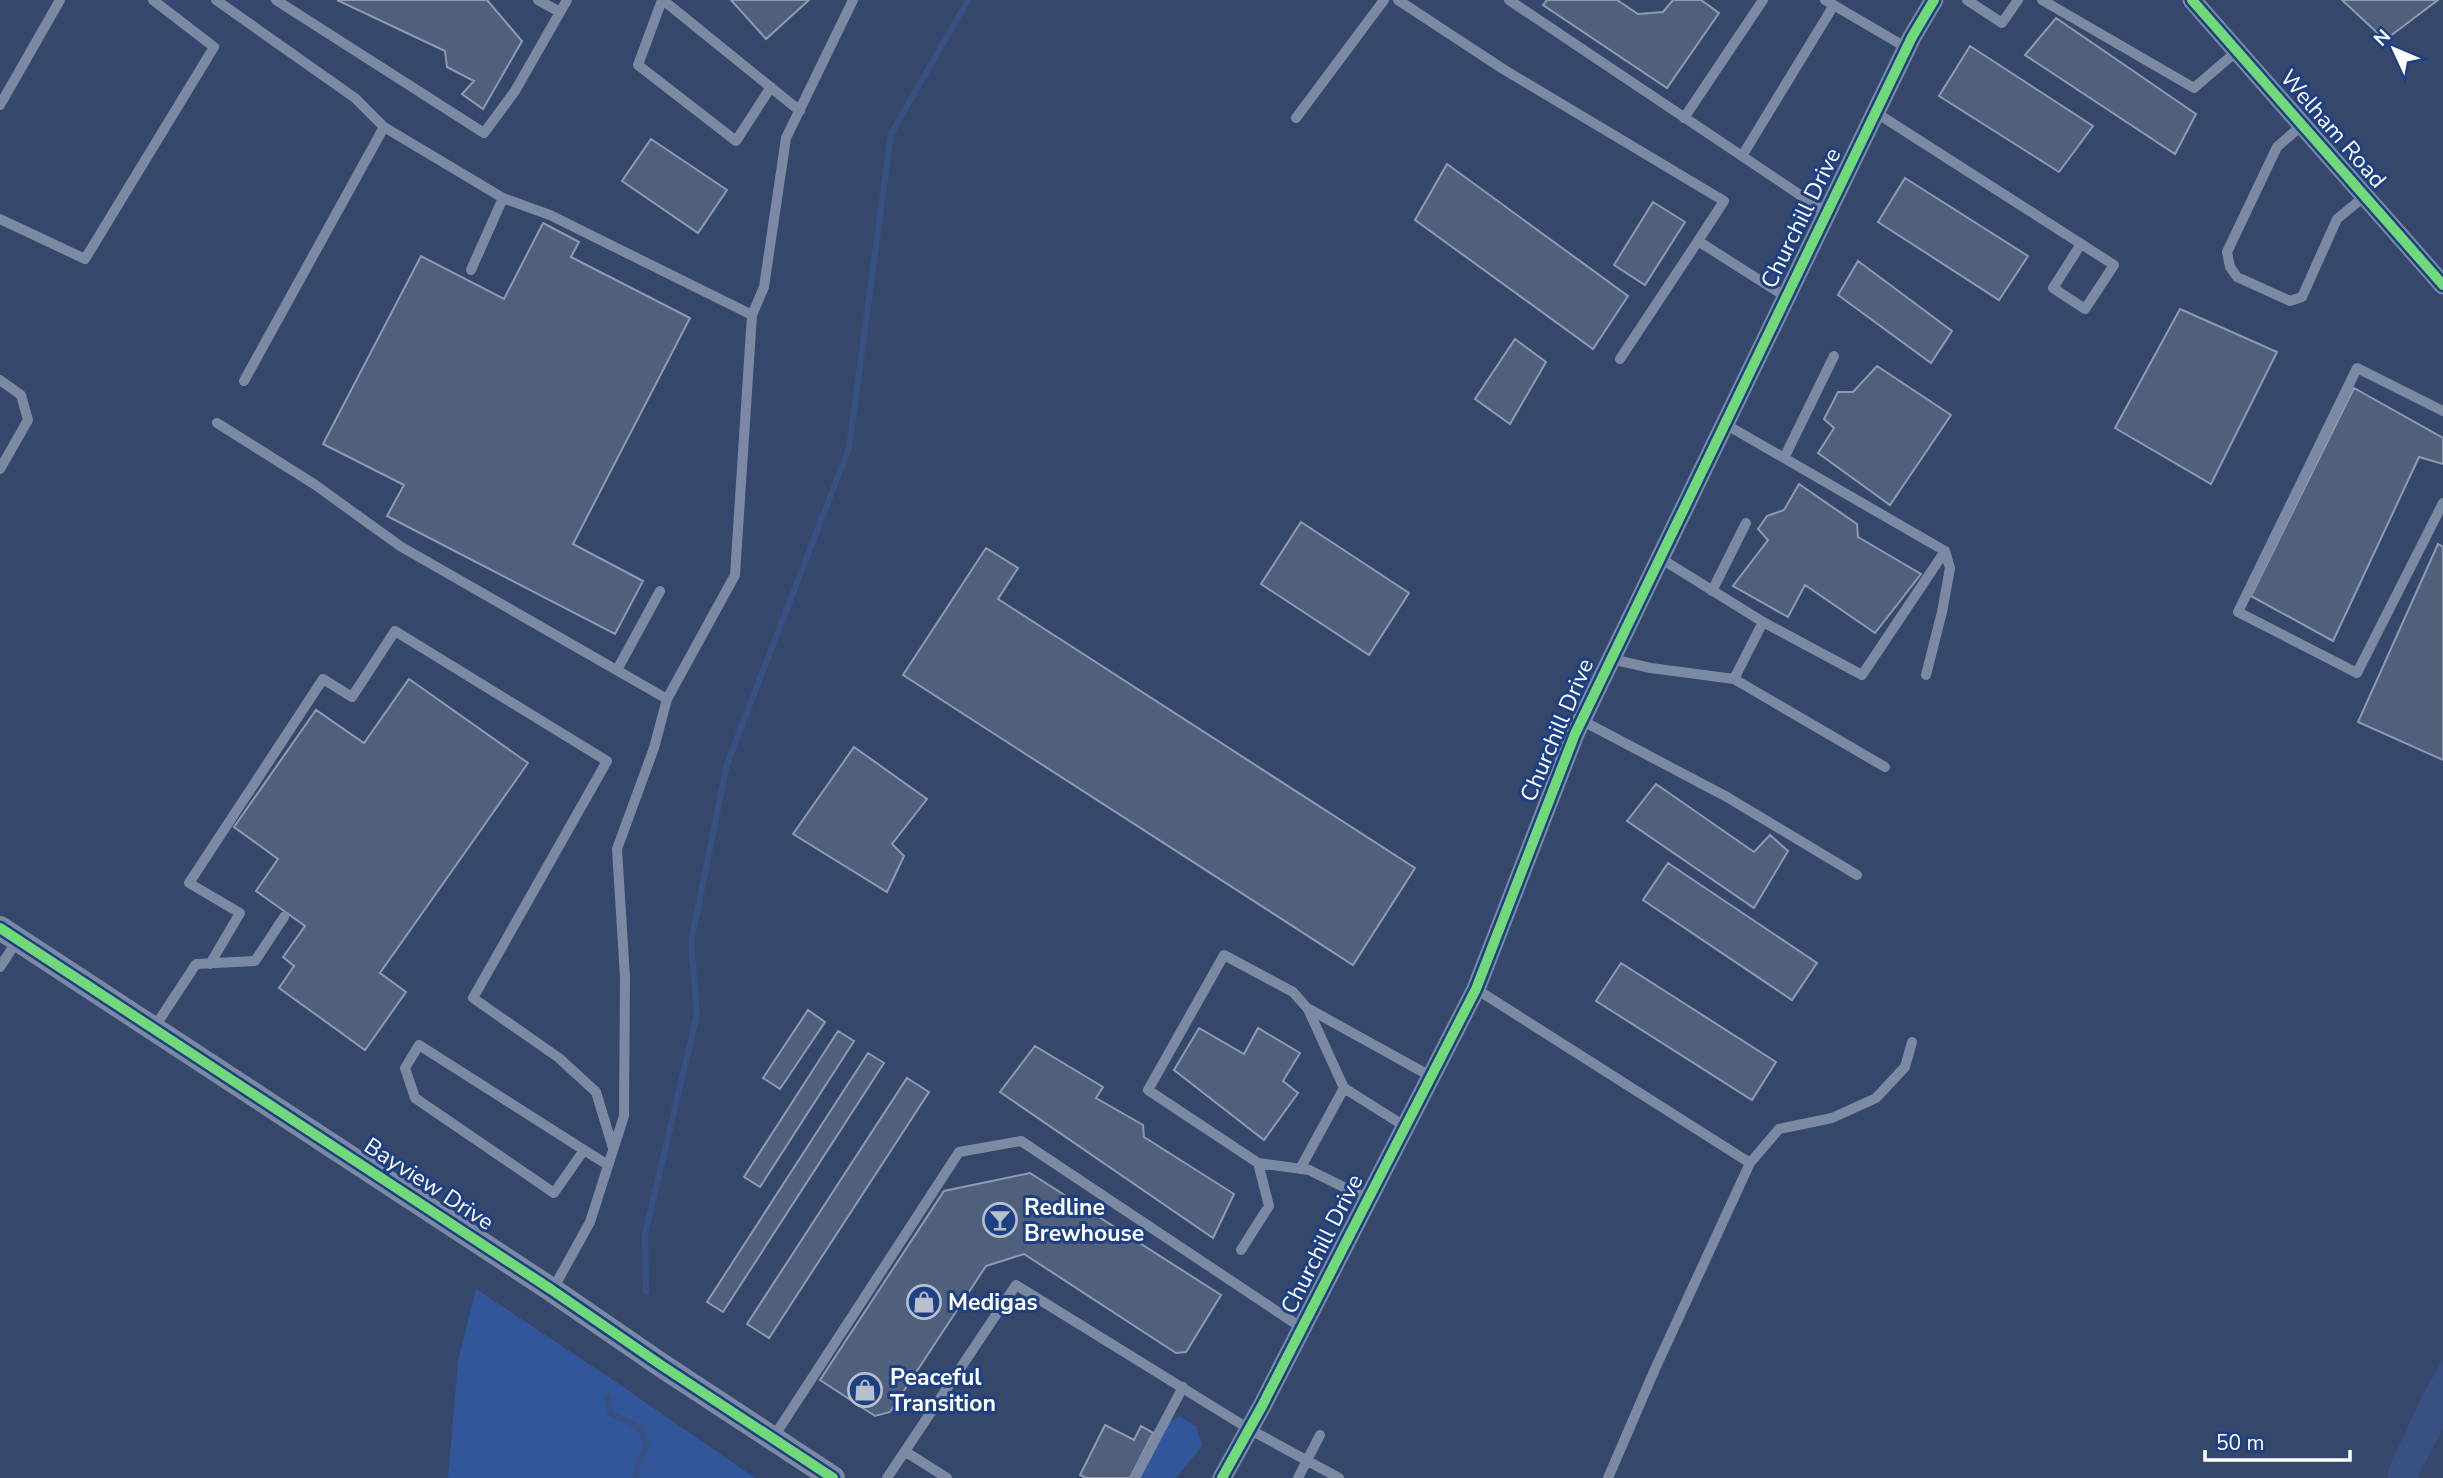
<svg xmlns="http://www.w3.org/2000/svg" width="2443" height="1478" font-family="'Nunito Sans',sans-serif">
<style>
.green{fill:#32569a}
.water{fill:#395182}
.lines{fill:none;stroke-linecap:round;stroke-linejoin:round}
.stream{stroke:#395182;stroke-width:6}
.building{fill:#50607c;stroke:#8f9ab0;stroke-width:2}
.service{stroke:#7b89a2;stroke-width:10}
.minor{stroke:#7b89a2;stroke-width:19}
.tertiary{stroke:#7b89a2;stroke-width:24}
.cycleway-casing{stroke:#1e4083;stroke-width:15}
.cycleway{stroke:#71d979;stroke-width:10}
.labels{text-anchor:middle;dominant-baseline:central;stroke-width:6;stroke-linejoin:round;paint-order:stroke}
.street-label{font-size:23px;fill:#fff;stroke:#1e4083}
.poi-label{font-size:23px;font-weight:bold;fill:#fff;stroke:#1e4083;text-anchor:start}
</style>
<rect width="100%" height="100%" fill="#35486c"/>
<path class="green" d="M476,1289L613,1380L755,1478H448L458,1361Z
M1179,1416L1196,1426L1202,1446L1176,1478H1139L1163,1425Z"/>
<path class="water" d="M2443,1359V1428L2417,1478H2387L2389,1468L2422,1396Z"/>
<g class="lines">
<path class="stream" d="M646,1291L645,1234L697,1015L691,942L727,764L849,448L891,134L968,0
M607,1397L611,1414L640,1427L647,1446L639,1461L635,1478"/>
</g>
<path class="building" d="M337,0H487L522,41L483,109L462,94L474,81L447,67L445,51Z
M731,0H809L766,39Z
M1547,0H1617L1638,14L1663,12L1673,0H1701L1719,13L1667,88L1543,5Z
M2342,0H2438L2385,40Z
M2056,18L2196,114L2175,154L2025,55Z
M1970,46L2093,126L2059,172L1939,96Z
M651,139L727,190L698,233L622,181Z
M1447,164L1628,296L1593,349L1415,220Z
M1905,178L2028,256L1999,300L1878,222Z
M1653,202L1685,222L1645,285L1614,265Z
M543,223L579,242L571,257L690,318L573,544L643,581L615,634L387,516L404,485L323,444L421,256L504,299Z
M1858,261L1952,331L1931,363L1838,295Z
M2180,309L2277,352L2211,484L2115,428Z
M1515,339L1546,362L1510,424L1475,399Z
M1877,366L1951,415L1890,505L1818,453L1834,428L1824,419L1838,392H1853Z
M2354,388L2443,438V464L2419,457L2333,641L2251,596Z
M1799,484L1857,524L1858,537L1921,574L1875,633L1805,585L1788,617L1733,586L1768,540L1758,529L1767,516L1784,510Z
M1301,522L1409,593L1369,655L1261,584Z
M2438,544L2443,547V760L2358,722Z
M986,548L1018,568L998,599L1415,868L1353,965L903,675Z
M409,679L528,763L380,973L406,992L365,1050L279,988L294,966L283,957L305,926L256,891L278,859L234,827L316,710L364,743Z
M854,747L927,799L892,844L904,856L887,892L793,834Z
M1656,784L1754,852L1770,835L1788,851L1754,908L1627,821Z
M1668,863L1817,963L1792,1000L1643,900Z
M1621,963L1776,1062L1752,1100L1596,1001Z
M808,1010L825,1022L780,1089L763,1078Z
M1199,1028L1244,1054L1258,1028L1300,1053L1283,1081L1298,1093L1264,1140L1174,1070Z
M838,1031L854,1041L760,1187L744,1177Z
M1035,1046L1103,1087L1096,1098L1143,1125L1144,1137L1234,1194L1213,1238L1000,1092Z
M868,1053L884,1063L723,1312L707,1302Z
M907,1078L929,1092L769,1338L747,1324Z
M1030,1173L1221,1295L1186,1352L1176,1353L1024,1254L986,1266L890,1412L875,1416L820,1380L944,1191Z
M1105,1425L1134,1440L1141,1426L1153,1433L1130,1478H1086L1080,1475Z"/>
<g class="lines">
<path class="service" d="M216,0L355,98L384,127
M276,0L484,133L515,91L567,0
M538,0L560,12
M662,0L638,65L736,141L771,87
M663,0L800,111
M1398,0L1503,69L1724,201L1698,241
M1509,0L1827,213
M1825,0L1907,48
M1967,0L2002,23L2018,0
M2042,0L2194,88L2237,51
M0,105L60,0
M1875,112L2114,265L2085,309L2053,288L2081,244
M1296,118L1384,0
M1684,118L1763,0
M2302,125L2277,147L2227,252L2230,267L2237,277L2290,301L2302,297L2337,219L2365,196
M1742,156L1834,5
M0,219L85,259L214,47L153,0
M471,270L503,198
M752,315L764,287L786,138L853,0
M1620,359L1698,241L1786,297
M0,380L21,395L28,420L0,469
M244,381L384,127L503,198L550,215L752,315L735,575L667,699L654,748L617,849L625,977L624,1116L590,1222L553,1289
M2443,411L2357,368L2238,612L2357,673L2443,503
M217,423L314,484L400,546L667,699
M1784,458L1834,356
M1660,558L1763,622L1862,675L1945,551L1725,424
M1712,591L1746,523
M1611,659L1651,668L1734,679L1763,622
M617,670L660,591
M1926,675L1942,612L1950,568L1945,551
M1734,679L1885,767
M1581,720L1727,797L1857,875
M210,964L240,913L189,883L323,679L352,697L395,631L607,761L473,998L559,1058L596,1092L613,1148
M0,967L17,941
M1476,989L1750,1163
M1309,1009L1432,1077
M154,1028L196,964L255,961L284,917
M584,1150L554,1193L415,1098L405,1068L419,1045L584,1150L608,1165
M1300,1169L1344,1088
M1368,1199L1309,1170L1258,1163L1148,1090L1224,955L1293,992L1308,1009L1344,1088L1406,1127
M1241,1250L1269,1206L1258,1163
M773,1438L959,1152L1021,1141L1302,1328
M906,1452L947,1478
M887,1478L1016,1285L1249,1429L1339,1478
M1135,1478L1183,1387
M1298,1478L1320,1435
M1608,1478L1655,1369L1750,1163L1779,1129L1832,1118L1876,1098L1905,1067L1912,1042"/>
<path class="minor" d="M2192,0L2443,285
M1222,1478L1262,1406L1476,989L1575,734L1912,37L1934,0"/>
<path class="tertiary" d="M0,928L552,1290L661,1365L833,1478"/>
<g class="cycleway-casing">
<path id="cycleway" d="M2192,0L2443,285
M0,928L552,1290L661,1365L833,1478
M1222,1478L1262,1406L1476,989L1575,734L1912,37L1934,0"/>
</g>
<use href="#cycleway" class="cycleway"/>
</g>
<defs>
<g id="bar-ring" transform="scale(1.75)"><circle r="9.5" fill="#1e4083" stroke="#b8bfcc" stroke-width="1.5"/><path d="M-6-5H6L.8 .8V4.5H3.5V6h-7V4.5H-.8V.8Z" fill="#b8bfcc"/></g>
<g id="shop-ring" transform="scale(1.75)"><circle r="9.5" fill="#1e4083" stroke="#b8bfcc" stroke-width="1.5"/><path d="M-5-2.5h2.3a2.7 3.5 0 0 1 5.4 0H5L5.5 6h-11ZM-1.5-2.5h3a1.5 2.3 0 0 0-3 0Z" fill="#b8bfcc"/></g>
</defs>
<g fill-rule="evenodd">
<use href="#bar-ring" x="1000" y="1220"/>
<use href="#shop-ring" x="924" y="1302"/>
<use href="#shop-ring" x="865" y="1390"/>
</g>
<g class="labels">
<g class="street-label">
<text transform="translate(2333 129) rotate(49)">Welham Road</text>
<text transform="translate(1801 218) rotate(-64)">Churchill Drive</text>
<text transform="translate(1557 730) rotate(-67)">Churchill Drive</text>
<text transform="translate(429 1184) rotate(33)">Bayview Drive</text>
<text transform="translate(1322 1244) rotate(-63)">Churchill Drive</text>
</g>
<g class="poi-label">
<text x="1024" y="1207">Redline<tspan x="1024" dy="26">Brewhouse</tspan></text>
<text x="948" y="1302">Medigas</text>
<text x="890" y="1377">Peaceful<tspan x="890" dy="26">Transition</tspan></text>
</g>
</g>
<g transform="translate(2394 49) rotate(314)" stroke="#1e4083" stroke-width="5" paint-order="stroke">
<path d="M0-5L12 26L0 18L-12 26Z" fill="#ffffff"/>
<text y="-10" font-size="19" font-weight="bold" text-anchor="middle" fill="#ffffff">N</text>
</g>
<path d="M2205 1450v10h145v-10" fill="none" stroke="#ffffff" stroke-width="3.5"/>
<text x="2216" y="1450" font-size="21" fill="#ffffff" stroke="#1e4083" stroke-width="5" paint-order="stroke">50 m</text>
</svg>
